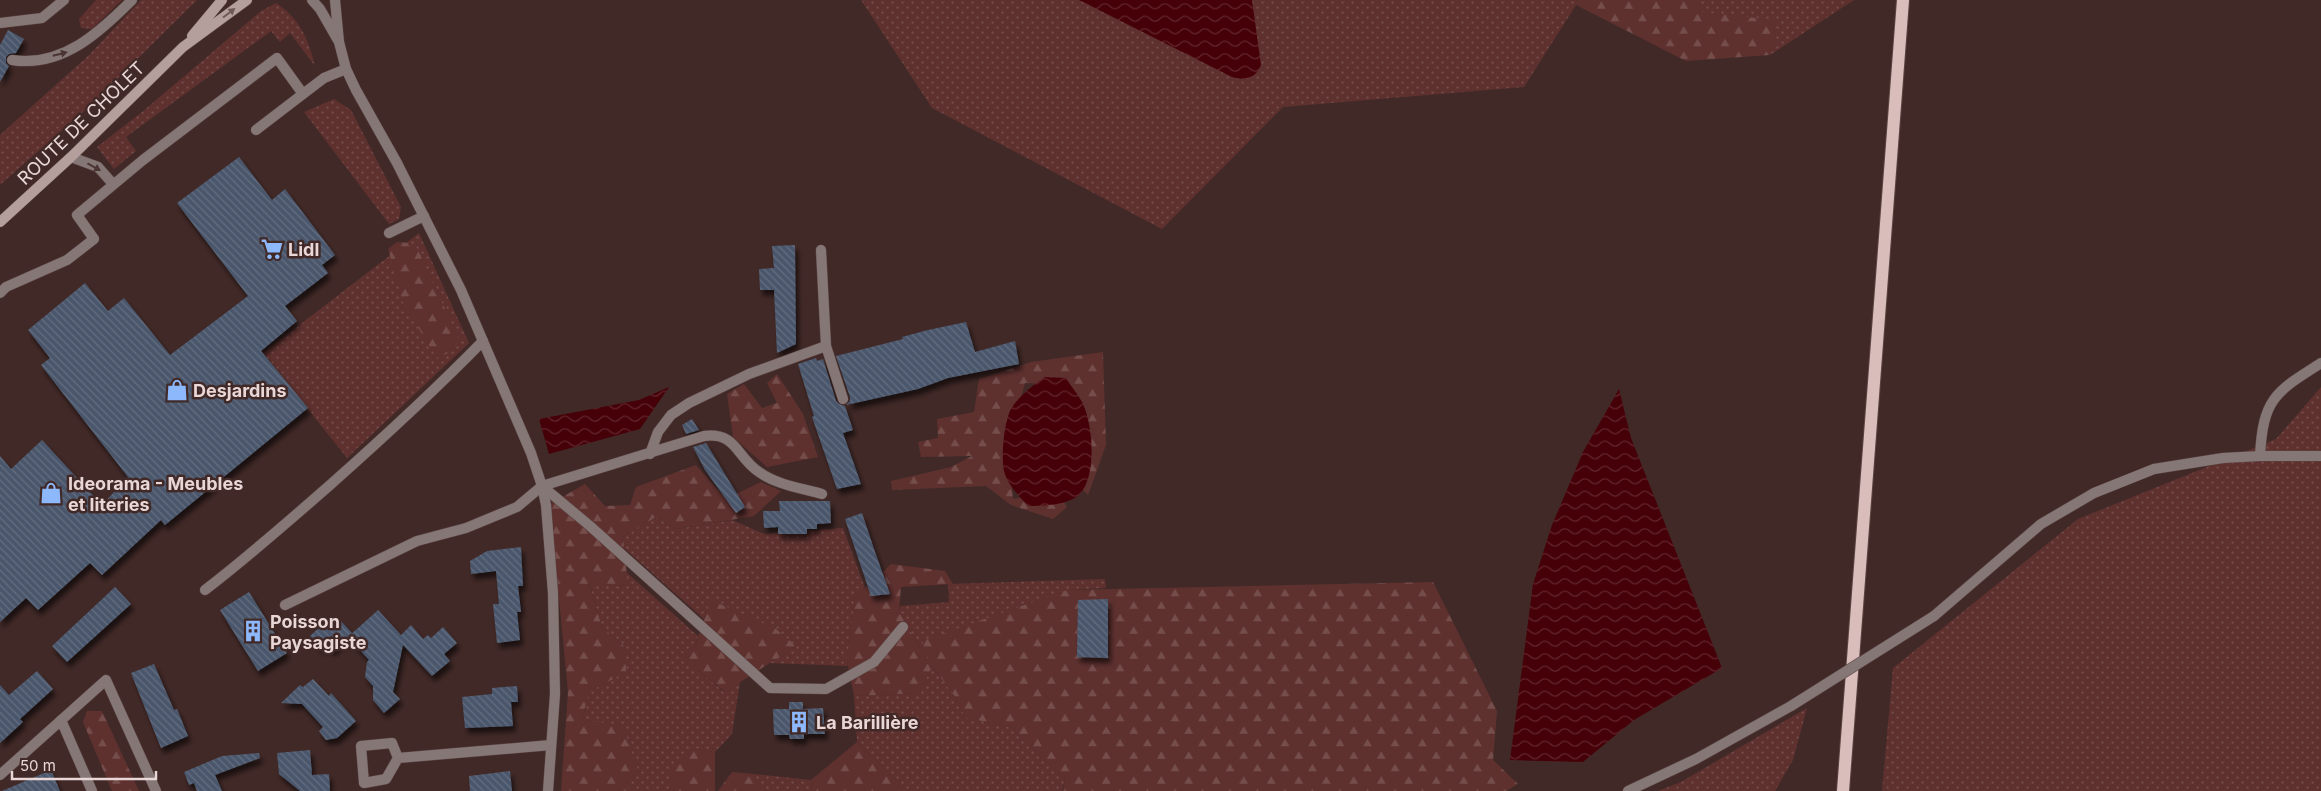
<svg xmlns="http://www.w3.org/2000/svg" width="2321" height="791" font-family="Inter,sans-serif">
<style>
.grass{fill:url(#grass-dots)}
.forest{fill:url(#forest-firs)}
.water{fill:url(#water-waves)}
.building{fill:url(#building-back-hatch);filter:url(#shadow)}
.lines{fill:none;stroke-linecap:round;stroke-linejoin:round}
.lane-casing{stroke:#5c4543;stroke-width:11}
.street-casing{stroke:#5c4543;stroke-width:11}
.secondary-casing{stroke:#5c4543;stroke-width:11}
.primary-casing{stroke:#5c4543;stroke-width:14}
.lane{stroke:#847776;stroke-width:10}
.street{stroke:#847776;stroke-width:10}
.secondary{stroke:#b49f9d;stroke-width:10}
.primary{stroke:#d9bdbb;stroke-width:12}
.street-bridge-casing{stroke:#5c4543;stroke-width:11;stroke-linecap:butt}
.street-bridge{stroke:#847776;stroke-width:10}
.oneway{fill:#6f5856}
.oneway2{fill:#4b3533}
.labels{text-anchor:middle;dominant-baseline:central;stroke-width:5;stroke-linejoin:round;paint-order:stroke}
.street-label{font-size:18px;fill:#e8d7d6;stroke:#412927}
.poi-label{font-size:18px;font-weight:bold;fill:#e8d7d6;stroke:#412927;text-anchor:start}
</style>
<defs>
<pattern id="grass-dots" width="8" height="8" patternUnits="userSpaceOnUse" patternTransform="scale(1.25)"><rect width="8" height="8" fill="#5e312f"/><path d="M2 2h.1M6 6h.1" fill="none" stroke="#754e4c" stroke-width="1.8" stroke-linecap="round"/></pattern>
<pattern id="forest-firs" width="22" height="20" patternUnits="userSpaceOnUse" patternTransform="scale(1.25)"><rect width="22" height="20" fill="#5e312f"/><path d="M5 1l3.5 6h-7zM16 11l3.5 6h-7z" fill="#754e4c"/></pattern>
<pattern id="water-waves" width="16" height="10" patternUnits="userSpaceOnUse" patternTransform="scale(1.25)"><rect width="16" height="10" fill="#460108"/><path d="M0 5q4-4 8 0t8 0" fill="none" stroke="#61252b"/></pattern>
<pattern id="building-back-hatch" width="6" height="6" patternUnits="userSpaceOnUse" patternTransform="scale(1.25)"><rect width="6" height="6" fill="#4a576c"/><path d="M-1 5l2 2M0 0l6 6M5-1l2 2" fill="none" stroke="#646e80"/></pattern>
<filter id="shadow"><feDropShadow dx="3" dy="5.5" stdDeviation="2.5" flood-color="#0009"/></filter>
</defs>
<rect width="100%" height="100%" fill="#412927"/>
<path class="grass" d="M96,0H122L92,29L81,28L79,19Z
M141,0H197L92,104L0,185V135L89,55Z
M861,0H1578L1576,5L1524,87L1283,107L1162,229L932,108Z
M1660,0H1854L1770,55L1702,12Z
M276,3C300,19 308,38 315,66L290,33L280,42L271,31L126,137L136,151L114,169L97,147L142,112L261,11Z
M334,99L351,110L401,207L399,219L389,224L304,112Z
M419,233L469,343L347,458L263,353Z
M2321,387V791H1882L1893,668L2078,519L2276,439Z
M656,517L676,529L732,520L764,534L843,528L865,588L855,598L847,660L848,666L769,663L796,646L711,601L704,619L624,548L623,537Z
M626,572L698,636L695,646L680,655L724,692L740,682L732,734L715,752L694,749L671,770L672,791H626L638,770L582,719L589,692L625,647L602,627L589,583L628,586Z
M1105,579L1106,588L1067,590L931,665L954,695L965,717L1012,728L1065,779L1062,791H899L900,784L857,742L854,696L920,693L931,665L899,612L900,606L949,602L948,584Z
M1807,708L1793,760L1775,791H1658L1681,782Z
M754,774L811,780L812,791H762Z"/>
<path class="forest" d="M1578,0H1700L1702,12L1774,20L1775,39L1770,55L1686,61L1576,5Z
M397,242L411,243L417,248L459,339L453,351L437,358L403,303L388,249Z
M1103,352L1106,445L1088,495L1074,480L1066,385L1025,383L1008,448L1013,499L1029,496L1054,486L1067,507L1053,519L1011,505L986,486L892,490L891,481L951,467L972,456L921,457L918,442L938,438L937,419L974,412L979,379L1031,362Z
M777,374L803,414L818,457L767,467L733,437L727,394L744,384L762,408L777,403L767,383Z
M696,465L726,499L761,482L781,491L754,516L676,529L656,517L623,537L628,586L589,584L602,627L625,647L626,672L589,692L582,719L623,726L638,770L626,791H561L568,692L550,504L585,484L605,506L630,505L636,487Z
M891,564L945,571L953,584L901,587L899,612L929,662L922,641L1067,590L1433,582L1497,711L1493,760L1518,784L1506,791H1063L1065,779L1012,728L965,717L954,695L932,666L920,693L854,696L847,660L855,598Z
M711,600L776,629L796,646L725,692L679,655L695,646Z
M87,711H102L139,791H112L83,722Z
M857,742L900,784L899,791H812L811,780Z
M694,749L715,752V791H672L670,770Z
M732,772L754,774L762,791H718Z"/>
<path class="water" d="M1079,0H1252L1261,65C1256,78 1245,81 1232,77Z
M1045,377L1066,378C1071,387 1079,395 1083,404C1093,426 1097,475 1080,494C1069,505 1043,506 1028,506C1019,496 1007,484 1004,471C1001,457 1004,421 1011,409C1019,396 1032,386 1045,377Z
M669,387L640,429L549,454L539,419L639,400Z
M1619,389L1631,438L1722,668L1634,720L1583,762L1510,760L1533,584L1552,525L1583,452Z"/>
<path class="building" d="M8,30L24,39L16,53L9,54L6,57V63L9,66L0,82V45Z
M239,157L272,200L285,189L335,255L322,265L328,273L285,306L297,321L261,351L308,408L165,525L161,520L102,575L90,563L38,610L26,598L0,622V456L11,469L42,440L102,505L128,477L41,365L50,358L28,330L85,283L108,311L124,298L170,355L248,296L177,203Z
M795,245L796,344L777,353L774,290H760L759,269L774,268L772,246Z
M966,322L975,352L1015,341L1019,364L948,378L918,389L846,405L850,401V397L836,356L903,339L902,337L928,330Z
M816,358L817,361L823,359L836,401L839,404L845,406L853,430L843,433L861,484L837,489L812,417L814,416L798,364Z
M692,419L699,430L686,434L682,425Z
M706,443L745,507L736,513L705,470L693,447Z
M779,501H830L831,523L817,524V529H807V534H778V527L764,528L763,511H780Z
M862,513L874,549L890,594L871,596L845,519Z
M521,547L523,586H518L521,612H517L520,640L497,643L493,604H499L496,571L471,574L470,561L487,551Z
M115,587L131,604L67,662L52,646Z
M249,592L287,653L258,671L220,610Z
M1108,599V658L1077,657L1078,600Z
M378,610L401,635L411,625L423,639L428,635L431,638L443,627L457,643L444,654L450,661L432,676L403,645L393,692L400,699L384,713L373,700V686L365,677L367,662L369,660L348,637Z
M334,621H341L352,633L331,651L326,645L321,649L310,636L322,625L325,628Z
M154,664L174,710L177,709L188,736L161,748L131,673Z
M37,671L53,689L20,719L23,722L0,743V685L9,695Z
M313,679L329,696L331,693L356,721L337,738L326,740L319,731L323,727L302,704L281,703L300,685L303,687Z
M517,686L518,702H511L513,726L465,728L462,697L492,694V688Z
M789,702H803V709L823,708L825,734H804V739H790L789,735H774L773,709H789Z
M310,750L312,775L329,774L330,791H300L279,774L277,753Z
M259,753L260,758L215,775L222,791H197L194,783L189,785L184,772L222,756Z
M51,770L60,791H2Z
M510,771L512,791H470L469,776Z"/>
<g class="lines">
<g class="lane-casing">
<path id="lane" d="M0,23L42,18L64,0
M12,60C62,68 100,32 132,0
M256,130L303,94
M71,157L98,167L113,184
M389,233L424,216
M0,293L6,287L67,260L94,239L77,215L143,160L277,58L303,94L324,78L346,69
M826,346L843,399
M650,454L658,432L671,415L689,403L749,374L826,346L821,250
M542,486L590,526L770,688L826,689L874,662L903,627
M205,590C248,557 289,521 330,485C383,438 434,391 483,341
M285,605L417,541L466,528L517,507L542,486L704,436C737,432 736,457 759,472C777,485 801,488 822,494"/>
</g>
<g class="street-casing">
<path id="street" d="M312,0L320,9L339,42L335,0
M339,42L346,69L356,90L397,163L461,290L531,453L542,486L546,505L553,593L555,694L548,791
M2260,456H2321
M1934,616L2041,524L2094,493L2154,469L2223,458L2260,456C2263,399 2275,392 2321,363
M61,720L92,791
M398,758L386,779L364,783L361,746L392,743L398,758L551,745
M0,775L106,680L156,791
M1628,791L1696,759L1791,706"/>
</g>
<g class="secondary-casing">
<path id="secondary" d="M192,36L222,0
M0,222L71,157L183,47L247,0"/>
</g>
<g class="primary-casing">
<path id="primary" d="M1843,791L1903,0"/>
</g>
<use href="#lane" class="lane"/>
<use href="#street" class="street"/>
<use href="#secondary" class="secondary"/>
<use href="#primary" class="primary"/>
<g class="street-bridge-casing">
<path id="street-bridge" d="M1791,706L1934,616"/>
</g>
<use href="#street-bridge" class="street-bridge"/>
</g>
<defs><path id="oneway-solid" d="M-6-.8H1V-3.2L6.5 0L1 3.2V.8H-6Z" transform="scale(1.25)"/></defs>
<use class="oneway" href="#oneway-solid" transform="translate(229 13) rotate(-37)"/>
<g class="oneway2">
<use href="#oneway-solid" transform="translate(60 54) rotate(-14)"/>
<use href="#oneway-solid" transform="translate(94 167) rotate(29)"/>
</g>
<defs>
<g id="supermarket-bare" transform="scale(1.725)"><path d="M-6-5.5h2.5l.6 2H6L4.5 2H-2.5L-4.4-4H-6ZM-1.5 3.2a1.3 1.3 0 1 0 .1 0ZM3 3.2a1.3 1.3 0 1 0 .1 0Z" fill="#8db9fc" stroke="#412927" stroke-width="2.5" paint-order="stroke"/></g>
<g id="shop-bare" transform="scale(1.725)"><path d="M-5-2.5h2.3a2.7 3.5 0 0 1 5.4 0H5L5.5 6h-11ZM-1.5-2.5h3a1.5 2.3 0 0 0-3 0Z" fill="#8db9fc" stroke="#412927" stroke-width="2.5" paint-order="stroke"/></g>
<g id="building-bare" transform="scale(1.725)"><path d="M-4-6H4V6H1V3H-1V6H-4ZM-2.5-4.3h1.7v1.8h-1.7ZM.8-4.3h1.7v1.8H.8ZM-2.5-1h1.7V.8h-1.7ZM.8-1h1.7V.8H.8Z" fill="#8db9fc" stroke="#412927" stroke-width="2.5" paint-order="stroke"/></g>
</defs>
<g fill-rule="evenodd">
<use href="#supermarket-bare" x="272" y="249"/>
<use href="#shop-bare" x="177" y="390"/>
<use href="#shop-bare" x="51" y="493"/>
<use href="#building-bare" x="253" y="631"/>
<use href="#building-bare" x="799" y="722"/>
</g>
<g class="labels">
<g class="street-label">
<text transform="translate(81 123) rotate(-44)">ROUTE DE CHOLET</text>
</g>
<g class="poi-label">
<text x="288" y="249">Lidl</text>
<text x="193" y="390">Desjardins</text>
<text x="68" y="483">Ideorama - Meubles<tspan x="68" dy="21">et literies</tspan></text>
<text x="270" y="621">Poisson<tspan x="270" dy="21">Paysagiste</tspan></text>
<text x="816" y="722">La Barillière</text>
</g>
</g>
<path d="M12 771v8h144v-8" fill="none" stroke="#e8d7d6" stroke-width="2.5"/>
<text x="20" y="771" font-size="15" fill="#e8d7d6" stroke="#412927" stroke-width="4" paint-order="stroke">50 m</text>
</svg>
